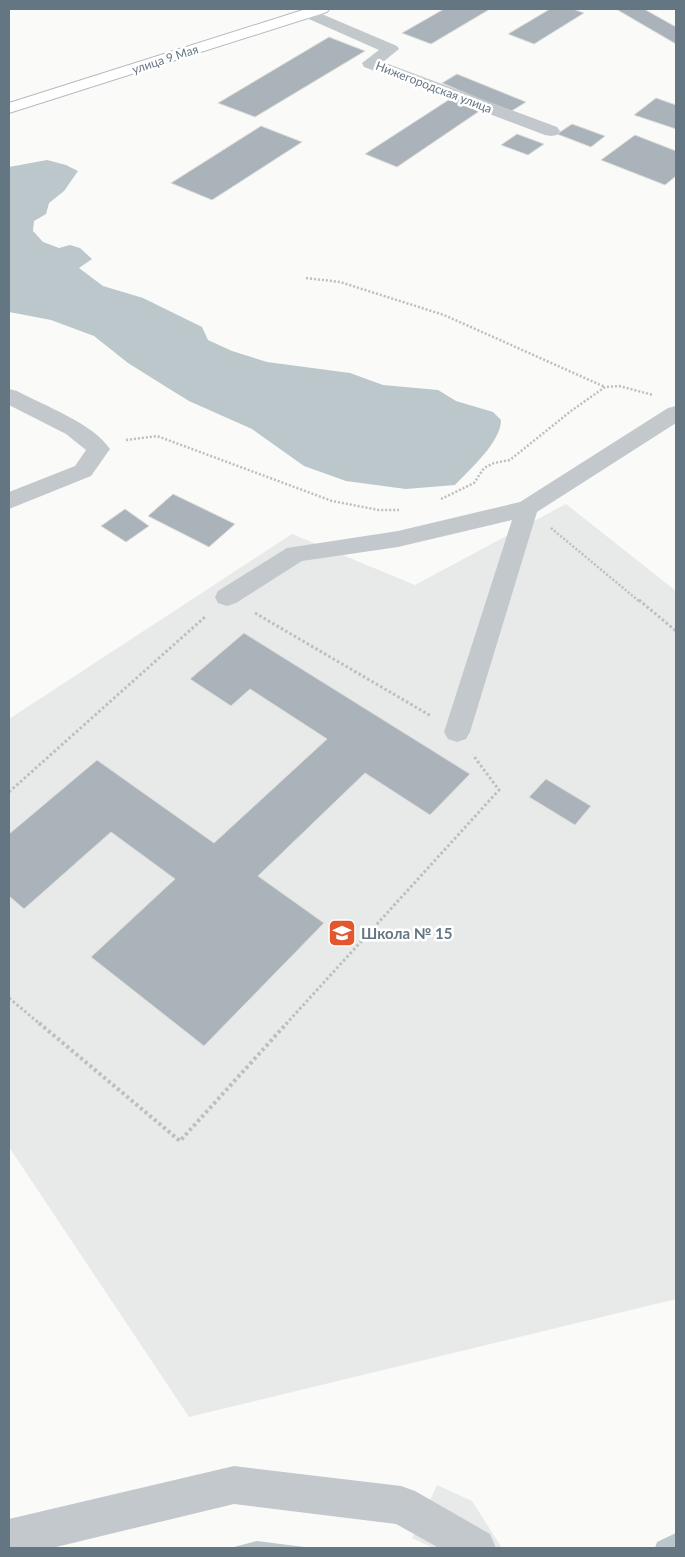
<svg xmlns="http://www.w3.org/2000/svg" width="685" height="1557" font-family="Lato,sans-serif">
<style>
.built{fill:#e8e9e9}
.water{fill:#bbc7cb}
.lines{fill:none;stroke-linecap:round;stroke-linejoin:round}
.stream{fill:#bbc7cb;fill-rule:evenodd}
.building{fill:#aab3b9;stroke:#dcdcda}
.major-casing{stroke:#b5babe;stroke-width:2}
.path-far2{stroke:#bbbfc2;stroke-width:2.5;stroke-dasharray:2 2;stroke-linecap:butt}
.path-far1{stroke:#bbbfc2;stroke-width:3;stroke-dasharray:2.5 2.5;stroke-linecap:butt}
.path{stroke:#bbbfc2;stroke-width:4;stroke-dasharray:3 3;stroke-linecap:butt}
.minor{fill:#c3c8cc;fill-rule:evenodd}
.major{fill:#fff;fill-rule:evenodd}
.labels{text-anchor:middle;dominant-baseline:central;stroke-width:5;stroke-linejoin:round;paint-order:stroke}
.far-street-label{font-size:12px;fill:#657683;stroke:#fff}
.poi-label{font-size:15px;font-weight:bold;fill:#657683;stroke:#fff;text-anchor:start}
</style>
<rect width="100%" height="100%" fill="#fafaf8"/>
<path class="built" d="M566,504L676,591V1299L189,1417L9,1147V719L292,534L415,585Z
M437,1485L472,1501L502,1548H433L412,1538Z"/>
<path class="water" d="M47,160L66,165L78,171L64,191L49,203L46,214L34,221L33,231L43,242L59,248L70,245L80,248L92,259L79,268L103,286L143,298L202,327L208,340L232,351L267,362L350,373L383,385L438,390L456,401L493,412L501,420C501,442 470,469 455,485L406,489L346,481L304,466L252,429L189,401L176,393L128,363L94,336L51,320L9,312V167Z
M257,1541L312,1548H230Z"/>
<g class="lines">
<path class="stream" d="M676,1533V1548H655L657,1542Z"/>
</g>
<path class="building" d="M444,9H490L431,44L402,33Z
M550,9H573L584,13L534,44L508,34Z
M616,9H644L676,27V44Z
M329,37L365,51L255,117L218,103Z
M457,74L526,102L510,112L442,83Z
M656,98L676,105V129L634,115Z
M450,99L481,110L397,167L365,154Z
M572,124L605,136L591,147L557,134Z
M261,126L302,142L212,200L171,183Z
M517,134L544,144L528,155L501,145Z
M635,135L676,151V176L665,185L601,160Z
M173,494L235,524L209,547L148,516Z
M125,509L149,526L126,542L101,526Z
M244,633L470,774L430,815L365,773L258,876L324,923L204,1046L91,957L175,879L111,832L24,909L9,896V834L97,760L214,843L327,739L250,689L231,706L190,679Z
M546,779L591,806L575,825L529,797Z"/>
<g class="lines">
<g class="major-casing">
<path id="major" d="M306,9H329L327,12L9,113V103Z"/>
</g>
<path class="path-far2" d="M306,278L340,282L444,315L605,387
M126,440L157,436L332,501L379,510H399
M441,499L474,483L484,468L494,463L510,460L571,411L605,387L619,386L653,395
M551,528L640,602"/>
<path class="path-far1" d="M639,600L676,631
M255,613L431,716
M9,792L206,616
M9,998L40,1024
M286,1024L499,790L473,755"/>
<path class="path" d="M39,1023L180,1141L287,1023"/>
<path class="minor" d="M310,9L397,46L399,49L383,62L557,127L560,131L557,135L551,136L545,135L364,67L362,63L379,50L302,16L300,13L302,10Z
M9,389L17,391C43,405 94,424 110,449L91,476L9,509V492L75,466L86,450L66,434L9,405Z
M676,406V423L537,512L470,732L466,739L457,742L448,739L444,732L512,520L398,547L302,561L236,603L227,606L218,603L215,597L218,591L287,548L398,531L520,502L668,408Z
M234,1466L401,1486L415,1491L490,1534L496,1548H439L396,1524L234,1504L52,1548H9V1519Z"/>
<use href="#major" class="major"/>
</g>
<defs>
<g id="school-square" transform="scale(1.4375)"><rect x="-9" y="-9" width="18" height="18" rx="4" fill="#e4572e" stroke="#fff"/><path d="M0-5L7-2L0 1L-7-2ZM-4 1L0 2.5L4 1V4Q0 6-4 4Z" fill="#fff"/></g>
</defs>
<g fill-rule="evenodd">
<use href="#school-square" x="342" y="933"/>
</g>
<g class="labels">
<g class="far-street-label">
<text transform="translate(165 59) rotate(-18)">улица 9 Мая</text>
<text transform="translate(434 87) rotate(21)">Нижегородская улица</text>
</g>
<g class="poi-label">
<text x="361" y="933">Школа № 15</text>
</g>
</g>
<rect width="685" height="1557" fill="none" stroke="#657683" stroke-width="20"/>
</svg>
